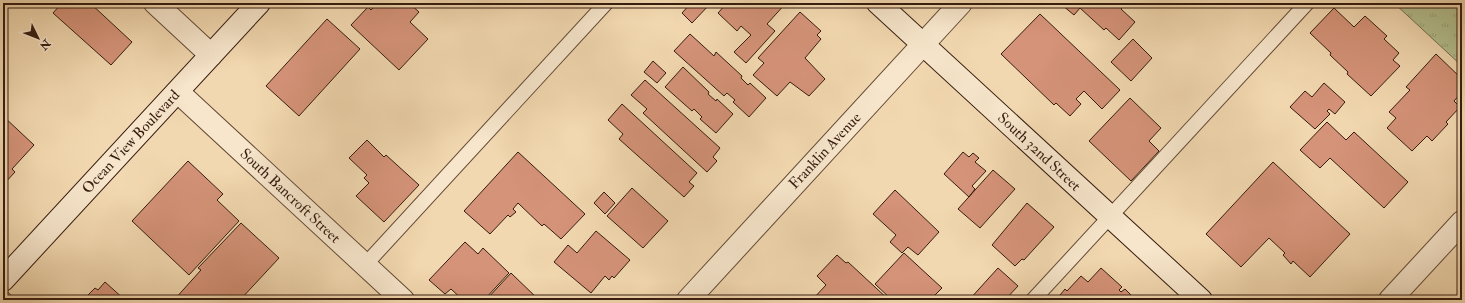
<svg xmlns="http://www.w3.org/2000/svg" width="1465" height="303" font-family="'IM FELL Double Pica',serif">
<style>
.grass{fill:url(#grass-tufts);stroke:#746e50}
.building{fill:#d59379;stroke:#351c0f}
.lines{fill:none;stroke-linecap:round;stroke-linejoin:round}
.lane-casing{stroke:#644b37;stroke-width:16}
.street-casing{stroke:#644b37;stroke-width:24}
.secondary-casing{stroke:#351c0f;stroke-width:24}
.lane{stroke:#f7e6cc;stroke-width:14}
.street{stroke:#f7e6cc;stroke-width:22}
.secondary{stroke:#f7e6cc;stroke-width:22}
.labels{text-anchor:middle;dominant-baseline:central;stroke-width:3;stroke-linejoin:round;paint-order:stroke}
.street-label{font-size:15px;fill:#351c0f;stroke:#f7e6cc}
</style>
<defs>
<pattern id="grass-tufts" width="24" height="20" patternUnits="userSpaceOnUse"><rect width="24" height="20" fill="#b4c090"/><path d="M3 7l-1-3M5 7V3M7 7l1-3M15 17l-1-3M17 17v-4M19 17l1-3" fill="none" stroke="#9ba47b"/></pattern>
</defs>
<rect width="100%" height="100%" fill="#f2d8b0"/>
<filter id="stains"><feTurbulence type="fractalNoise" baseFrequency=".005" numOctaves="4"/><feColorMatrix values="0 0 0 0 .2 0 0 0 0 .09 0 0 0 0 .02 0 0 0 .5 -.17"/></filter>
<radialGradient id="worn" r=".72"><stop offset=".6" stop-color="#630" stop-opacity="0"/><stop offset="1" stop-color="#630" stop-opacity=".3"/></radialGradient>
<path class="grass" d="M1394,3H1462V66Z"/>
<path class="building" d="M62,3H90L132,42L111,65L53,13Z
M378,3H409L419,12L410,22L428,39L399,70L351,25L368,7L371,10Z
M691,3L710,4L692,23L682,13Z
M727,3H786L767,24L775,31L746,63L734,52L751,35L741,26L737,31L718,13Z
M1064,3H1127L1121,9L1135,22L1119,40L1106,28L1104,30L1080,8L1074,15L1062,5Z
M1334,8L1354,27L1365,16L1387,36L1384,39L1399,53L1393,60L1400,66L1371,96L1347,74L1348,72L1330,55L1331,53L1310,33Z
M800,12L821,31L817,35L821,39L805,58L825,79L809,96L790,82L777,96L753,75L764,63L758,58Z
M1040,14L1120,90L1102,109L1084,91L1076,99L1081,104L1070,116L1056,103L1054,105L1001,54Z
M327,19L360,49L299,116L266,86Z
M690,34L714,56L716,52L742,76L741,78L748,85L750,83L766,98L749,117L733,102L735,100L727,93L724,96L674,51Z
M1133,39L1152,58L1131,81L1111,62Z
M1436,54L1462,79V92L1454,101L1460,107L1446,122L1448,124L1432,141L1427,136L1412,151L1387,128L1396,118L1389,112L1410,90L1406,87Z
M653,61L666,73L657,83L644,72Z
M683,67L709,92L708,94L716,101L717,99L733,114L716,133L700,119L702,117L694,109L692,111L665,87Z
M645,80L720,148L713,157L717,161L707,172L643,113L647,109L631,95Z
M1324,83L1345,102L1335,114L1329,109L1327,111L1330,114L1315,129L1290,107L1305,91L1312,97Z
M1130,98L1161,128L1149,141L1159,151L1131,181L1089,141Z
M622,104L697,173L689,182L694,186L684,197L619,139L623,134L608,120Z
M3,116L34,145L12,169L15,172L3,185Z
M1327,122L1346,140L1354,132L1408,182L1384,208L1330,158L1320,168L1300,150Z
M367,140L384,157L386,155L419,185L384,222L356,196L369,183L364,178L367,175L349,158Z
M518,152L585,214L561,239L544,224L542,226L518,203L513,209L516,212L510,217L508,215L490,234L464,211Z
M963,152L969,157L973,153L979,158L975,162L986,171L972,186L975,189L969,197L944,174Z
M188,161L223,194L217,200L239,221L189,275L132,221Z
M1273,162L1350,234L1310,277L1293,261L1291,264L1283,255L1285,253L1269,238L1241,267L1206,234Z
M993,170L1015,189L980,228L958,209Z
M632,188L668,221L643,248L607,216Z
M895,190L939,232L918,255L908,247L902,253L890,242L896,235L873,214Z
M604,192L615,203L605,214L594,203Z
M1027,203L1054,227L1024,260L1022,259L1015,266L992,245Z
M241,223L279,258L240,300H174L201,270L198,268Z
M596,231L630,260L614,278L612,276L609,280L605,276L591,293L554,262L568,245L577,253Z
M465,242L478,254L483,248L509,273L484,300H463L451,289L445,294L429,280Z
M904,253L942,288L930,300H892L875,284Z
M837,255L846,263L848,262L889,300H812L826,285L817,276Z
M998,268L1018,286L1005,300H969Z
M1101,268L1122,287L1119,290L1121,292L1125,289L1133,297L1130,300H1056L1065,289L1067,291L1081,276L1088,282Z
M511,273L538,299L537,300H486Z
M105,282L125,300H89L90,299L87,296L95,288L98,290Z"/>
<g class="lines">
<g class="lane-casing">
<path id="lane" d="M365,265L606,3
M3,298L5,300
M1033,300L1307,3"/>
</g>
<g class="street-casing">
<path id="street" d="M155,3L211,55
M178,92L403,300
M688,300L961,3
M1390,300L1462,222"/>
</g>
<g class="secondary-casing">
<path id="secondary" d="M878,3L1201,300
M3,280L259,3"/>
</g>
<use href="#lane" class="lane"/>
<use href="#street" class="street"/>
<use href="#secondary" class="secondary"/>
</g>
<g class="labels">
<g class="street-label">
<text transform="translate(131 142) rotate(-47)">Ocean View Boulevard</text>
<text transform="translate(825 151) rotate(-47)">Franklin Avenue</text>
<text transform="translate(1039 152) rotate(43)">South 32nd Street</text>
<text transform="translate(290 196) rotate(43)">South Bancroft Street</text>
</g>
</g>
<rect width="1465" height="303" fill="none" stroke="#f2d8b0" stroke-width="16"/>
<rect x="4" y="4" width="1457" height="295" fill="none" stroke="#351c0f" stroke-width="2"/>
<rect x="8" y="8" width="1449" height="287" fill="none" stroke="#351c0f"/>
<g transform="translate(38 38) rotate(133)" stroke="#f7e6cc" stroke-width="3" paint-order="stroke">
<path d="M0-3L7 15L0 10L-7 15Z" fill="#351c0f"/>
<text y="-6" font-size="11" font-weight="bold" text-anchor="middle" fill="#351c0f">N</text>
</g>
<rect width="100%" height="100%" filter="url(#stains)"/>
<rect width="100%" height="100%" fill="url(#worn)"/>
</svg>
